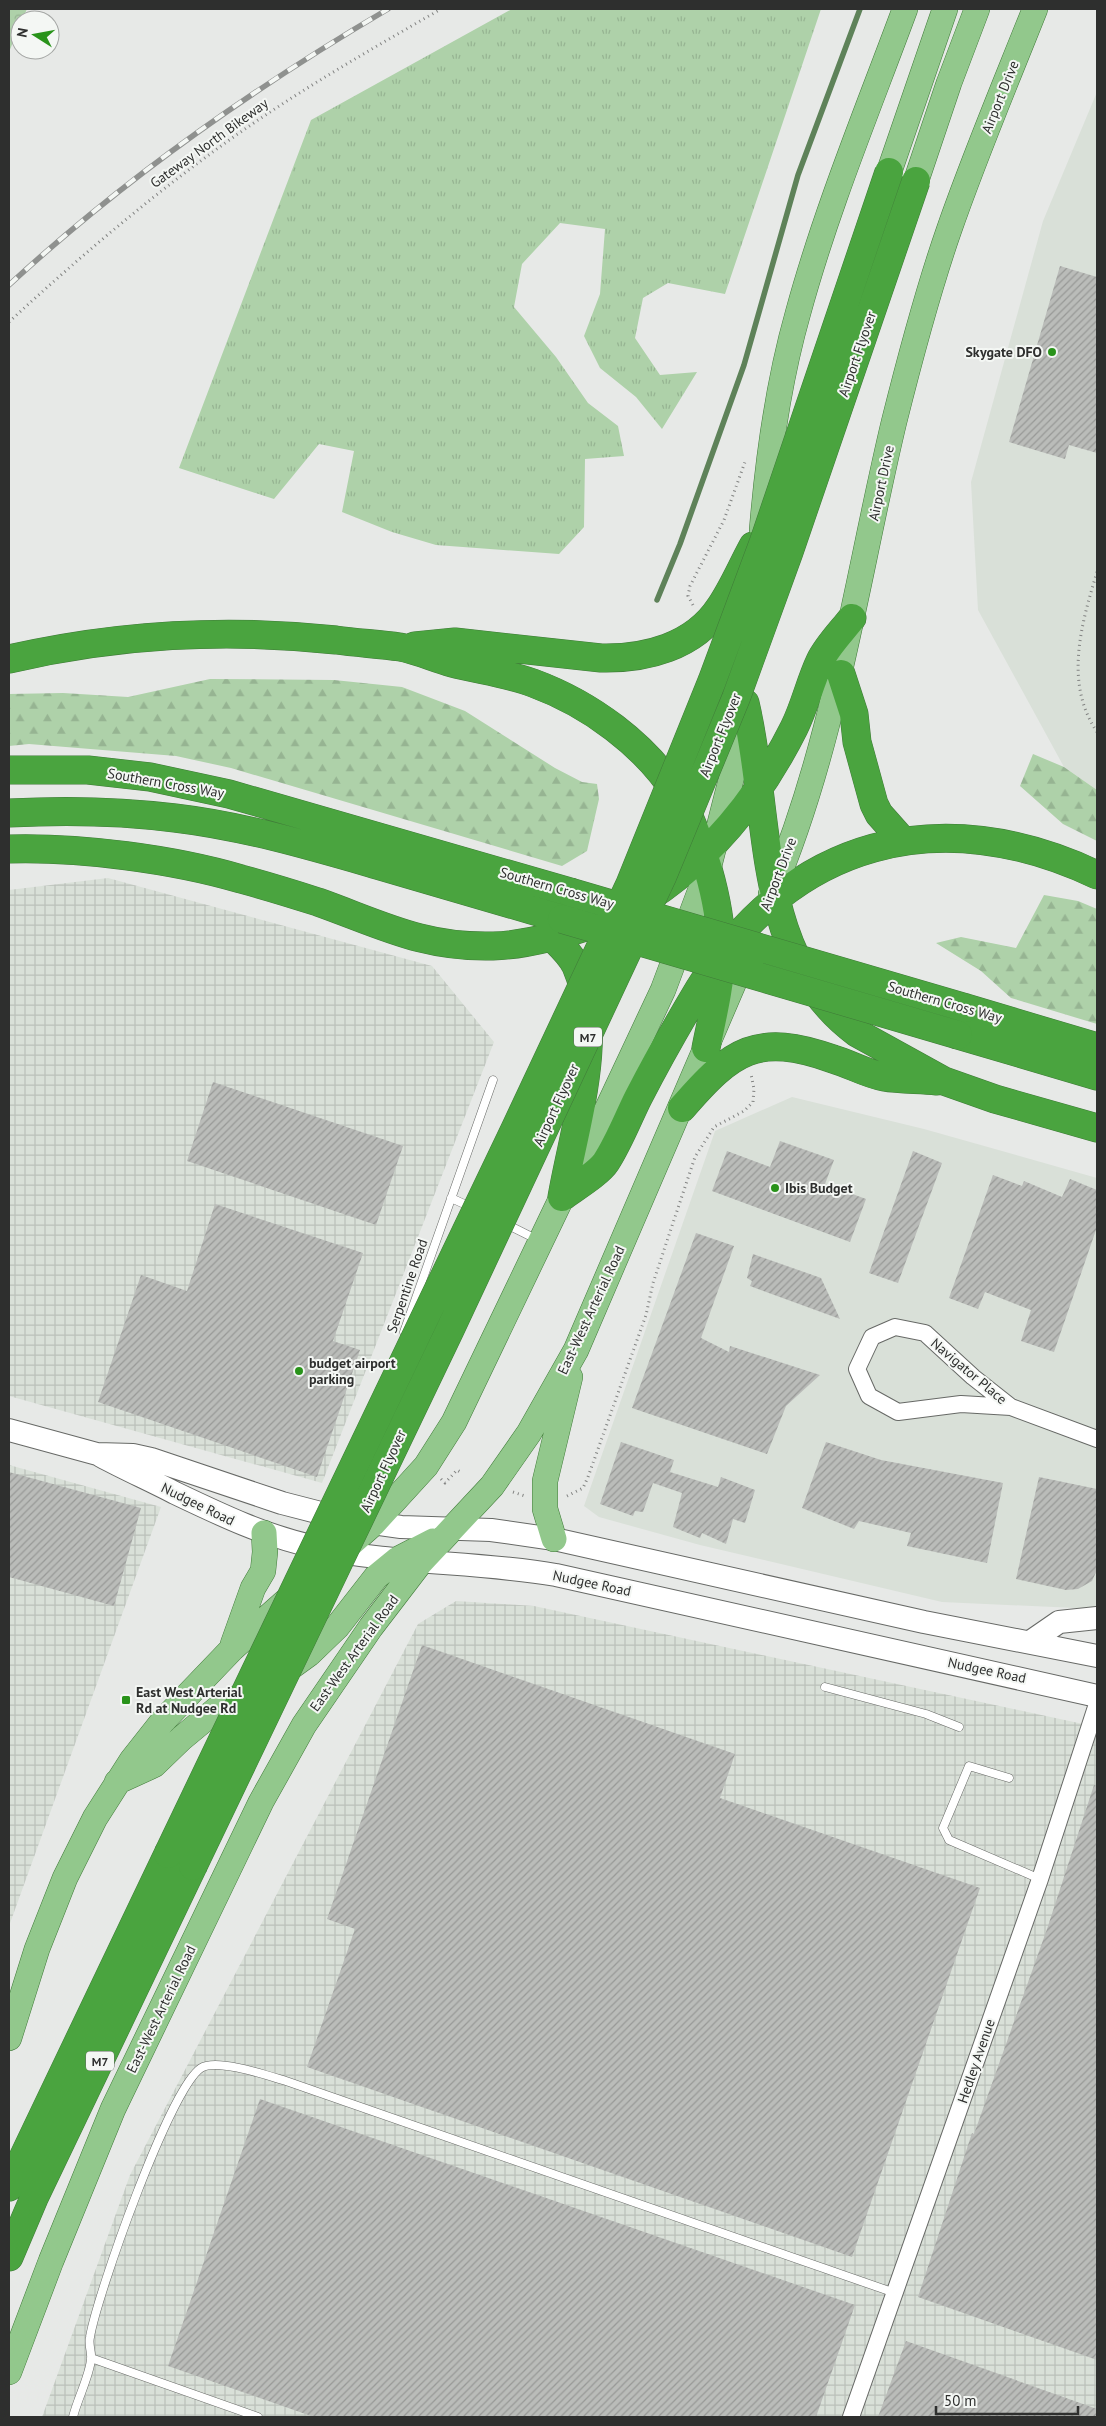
<svg xmlns="http://www.w3.org/2000/svg" width="1106" height="2426" font-family="'PT Sans',sans-serif">
<style>
.built{fill:#d9e0d8}
.industrial{fill:url(#industrial-grid)}
.grass{fill:url(#grass-tufts)}
.forest{fill:url(#forest-firs)}
.park{fill:url(#park-crowns)}
.lines{fill:none;stroke-linecap:round;stroke-linejoin:round}
.stream{stroke:#5e8259;stroke-width:5.5}
.building{fill:url(#building-hatch)}
.lane-casing{stroke:#676966;stroke-width:9}
.street-casing{stroke:#676966;stroke-width:18}
.secondary-casing{stroke:#676966;stroke-width:24}
.primary-casing{stroke:#407b39;stroke-width:26}
.highway-casing{stroke:#407b39;stroke-width:29}
.path{stroke:#828382;stroke-width:3;stroke-dasharray:1 4;stroke-linecap:butt}
.lane{stroke:#fff;stroke-width:8}
.street{stroke:#fff;stroke-width:16}
.secondary{stroke:#fff;stroke-width:22}
.primary{stroke:#92c88c;stroke-width:25}
.highway{stroke:#4aa43f;stroke-width:28}
.rail-casing{stroke:#8f918f;stroke-width:5.5}
.rail{stroke:#f4f7f4;stroke-width:4;stroke-dasharray:11;stroke-linecap:butt}
.highway-bridge-casing{stroke:#407b39;stroke-width:29;stroke-linecap:butt}
.highway-bridge{stroke:#4aa43f;stroke-width:28}
.poi-dot{fill:#29931a;stroke:#f4f7f4;stroke-width:2}
.labels{text-anchor:middle;dominant-baseline:central;stroke-width:4;stroke-linejoin:round;paint-order:stroke}
.shield{fill:#f4f7f4;stroke:#696b69;stroke-width:1}
.shield-label{font-size:12px;font-weight:bold;fill:#2e2f2e}
.street-label{font-size:14px;fill:#2e2f2e;stroke:#f4f7f4}
.poi-label{font-size:14px;font-weight:bold;fill:#2e2f2e;stroke:#f4f7f4;text-anchor:start}
</style>
<defs>
<pattern id="industrial-grid" width="8" height="8" patternUnits="userSpaceOnUse" patternTransform="scale(1.25)"><rect width="8" height="8" fill="#d9e0d8"/><path d="M0 4h8M4 0v8" fill="none" stroke="#bbc0ba"/></pattern>
<pattern id="grass-tufts" width="24" height="20" patternUnits="userSpaceOnUse" patternTransform="scale(1.25)"><rect width="24" height="20" fill="#aed1a9"/><path d="M3 7l-1-3M5 7V3M7 7l1-3M15 17l-1-3M17 17v-4M19 17l1-3" fill="none" stroke="#96b492"/></pattern>
<pattern id="forest-firs" width="22" height="20" patternUnits="userSpaceOnUse" patternTransform="scale(1.25)"><rect width="22" height="20" fill="#aed1a9"/><path d="M5 1l3.5 6h-7zM16 11l3.5 6h-7z" fill="#96b492"/></pattern>
<pattern id="park-crowns" width="20" height="18" patternUnits="userSpaceOnUse" patternTransform="scale(1.25)"><rect width="20" height="18" fill="#aed1a9"/><path d="M2 6a3 3 0 1 1 6 0M12 15a3 3 0 1 1 6 0" fill="none" stroke="#96b492"/></pattern>
<pattern id="building-hatch" width="6" height="6" patternUnits="userSpaceOnUse" patternTransform="scale(1.25)"><rect width="6" height="6" fill="#babcb9"/><path d="M-1 1l2-2M0 6l6-6M5 7l2-2" fill="none" stroke="#989997"/></pattern>
</defs>
<rect width="100%" height="100%" fill="#e7e9e7"/>
<path class="built" d="M1097,92V790L1064,767L978,610L971,482L1043,221Z
M792,1097L924,1129L1097,1178V1609L942,1602L700,1545L599,1517L584,1506L715,1131Z"/>
<path class="industrial" d="M108,878L432,966L494,1042L322,1483L9,1396V890Z
M9,1465L161,1507L9,1926Z
M456,1601L534,1606L1097,1727V2417H42L130,2175L418,1624Z"/>
<path class="grass" d="M512,9H821L725,294L668,283L643,298L635,338L660,375L697,372L662,429L636,397L600,368L584,336L600,294L605,229L560,223L522,264L514,307L556,357L588,403L618,426L624,456L585,459L584,527L559,554L436,545L392,532L342,512L354,451L319,444L274,499L179,468L311,120Z"/>
<path class="forest" d="M210,679L334,680L402,687L465,711L555,768L582,782L597,784L599,799L587,851L562,866L231,768L176,756L29,744L9,746V694L63,693L128,697Z
M1033,754L1064,767L1097,790V841L1063,824L1020,786Z
M1044,895L1078,901L1097,909V1024L1011,998L981,971L936,943L961,937L1016,948Z"/>
<path class="park" d="M9,9H27L22,20H20V25L9,52Z"/>
<g class="lines">
<path class="stream" d="M657,600L680,544L744,365L798,175L860,9"/>
</g>
<path class="building" d="M1060,266L1097,277V453L1069,445L1065,459L1009,442Z
M213,1082L403,1146L376,1225L187,1161Z
M780,1141L834,1160L825,1184L866,1199L850,1242L712,1191L727,1151L770,1167Z
M913,1151L942,1163L898,1283L869,1273Z
M993,1175L1022,1186L1024,1181L1062,1197L1070,1179L1097,1190V1227L1054,1352L1021,1341L1031,1310L985,1292L978,1309L949,1298Z
M215,1204L363,1253L333,1341L360,1350L317,1477L98,1402L141,1275L187,1291Z
M696,1233L734,1246L701,1338L729,1352L730,1346L820,1375L786,1406L767,1454L632,1408Z
M753,1254L821,1278L840,1319L750,1286L752,1281L747,1278Z
M621,1442L674,1460L670,1472L718,1487L721,1477L755,1490L745,1523L733,1519L726,1544L702,1533L700,1538L673,1527L682,1493L653,1483L643,1512L635,1511L633,1516L600,1504Z
M826,1442L881,1460L1003,1483L987,1563L907,1546L911,1533L859,1521L854,1529L802,1508Z
M9,1472L141,1508L114,1606L9,1577Z
M1039,1477L1097,1489V1570L1092,1581L1078,1589L1066,1590L1016,1579Z
M422,1645L735,1754L720,1798L980,1888L852,2257L307,2067L355,1929L327,1919Z
M1094,1785L1097,1786V2360L918,2297L972,2133L974,2134L1047,1929Z
M260,2099L855,2305L816,2417H314L168,2366Z
M906,2341L1097,2409V2417H878Z"/>
<g class="lines">
<g class="lane-casing">
<path id="lane" d="M451,1198L473,1208
M506,1224L538,1240
M404,1332L493,1080
M825,1687L926,1714L959,1727
M1009,1778L969,1766L943,1828L949,1840L1040,1879
M91,2358L258,2417
M73,2417C77,2400 90,2375 91,2359C92,2352 88,2345 90,2337C97,2295 170,2088 201,2068C217,2058 269,2076 286,2081L895,2293"/>
</g>
<g class="street-casing">
<path id="street" d="M895,1327L925,1333L973,1377L1011,1407L961,1404L898,1412L869,1396L857,1369L872,1337Z
M1011,1407L1097,1439
M851,2417L1040,1879L1097,1704"/>
</g>
<g class="secondary-casing">
<path id="secondary" d="M9,1430L97,1454L133,1455L151,1459L282,1503L344,1519L401,1527L491,1530L554,1539L924,1622L1097,1656
M101,1456C125,1469 150,1480 175,1493C221,1515 265,1536 315,1547C395,1565 476,1561 556,1575L1097,1696
M1030,1642L1059,1622L1097,1618"/>
</g>
<g class="primary-casing">
<path id="primary" d="M889,172L945,9
M916,181L949,83L977,9
M762,530C768,457 778,383 798,313C826,210 868,109 905,9
M771,894C835,743 856,581 894,422C910,358 927,293 949,230C975,155 1006,82 1035,9
M554,1539L545,1509V1481L570,1377
M233,1644L253,1588L263,1571L265,1552L264,1533
M117,1782L154,1765L182,1738L217,1709L280,1675L309,1654L337,1627L376,1577L398,1559L433,1541
M9,2038L37,1949L65,1878L95,1818L132,1760L162,1722L232,1649L373,1524L426,1466L454,1422L562,1197L586,1154L663,990L708,870L734,768L744,709
M9,2372L51,2261L113,2109L261,1802L304,1725L371,1627L420,1563L492,1486L529,1433L576,1350L747,952"/>
</g>
<g class="highway-casing">
<path id="highway" d="M415,646L455,642L601,658C645,659 694,647 720,607C733,588 742,566 753,546
M9,659C119,634 224,628 336,640C357,643 379,644 400,647C417,650 434,658 452,663C479,670 506,673 533,683C590,704 645,744 678,796C692,819 700,844 708,869C716,897 722,927 721,956C720,987 712,1018 706,1048
M841,674L854,714L857,742L874,804L879,814L903,841
M745,703C772,815 753,956 857,1033L944,1081L995,1099L1097,1128
M9,770H88L150,777L229,794L570,892
M9,813C64,810 120,811 175,818C243,826 311,846 377,865C439,883 500,901 562,919
M9,849C80,847 173,859 241,879C267,886 293,894 318,902C380,924 423,948 493,946C529,945 566,934 600,922
M647,899C711,857 760,796 794,728C805,706 810,682 820,661C827,646 842,631 852,618
M552,937C561,946 571,955 576,966C606,1035 574,1127 562,1197
M966,1008L1097,1047
M958,1035L1097,1076
M682,1108C732,1050 757,1032 833,1059C850,1064 867,1074 884,1077C901,1080 920,1079 937,1081
M562,1197C574,1188 599,1173 606,1162C619,1142 628,1118 638,1098C657,1061 678,1024 699,989C790,839 941,801 1097,875
M9,2187L168,1854
M9,2257L34,2198L193,1866"/>
</g>
<path class="path" d="M9,322C100,238 196,158 301,92C347,63 394,36 441,9
M1097,572C1081,625 1064,683 1097,732
M693,605L688,596L690,586L724,520L745,462
M441,1479L445,1483L457,1470L462,1473
M513,1492L525,1496
M567,1496L583,1488L588,1477L646,1315L653,1283L695,1157L714,1127L744,1111L753,1102L754,1089L751,1074"/>
<use href="#lane" class="lane"/>
<use href="#street" class="street"/>
<use href="#secondary" class="secondary"/>
<use href="#primary" class="primary"/>
<use href="#highway" class="highway"/>
<g class="rail-casing">
<path id="rail" d="M9,285C125,178 252,89 388,9"/>
</g>
<use href="#rail" class="rail"/>
<g class="highway-bridge-casing">
<path id="highway-bridge" d="M570,892L966,1008
M562,919L958,1035
M168,1854L515,1129L630,884L712,681L764,541L889,172
M193,1866L450,1330L663,875L736,698L789,552L916,181"/>
</g>
<use href="#highway-bridge" class="highway-bridge"/>
</g>
<g class="poi-dot">
<circle cx="1052" cy="352" r="5"/>
<circle cx="775" cy="1188" r="5"/>
<circle cx="299" cy="1371" r="5"/>
<rect x="121" y="1695" width="10" height="10" rx="2.5"/>
</g>
<g class="labels">
<g class="shield">
<rect x="574" y="1027.5" width="28" height="19" rx="4"/>
<rect x="86" y="2051.5" width="28" height="19" rx="4"/>
</g>
<g class="shield-label">
<text x="588" y="1037">M7</text>
<text x="100" y="2061">M7</text>
</g>
<g class="street-label">
<text transform="translate(1000 97) rotate(-68)">Airport Drive</text>
<text transform="translate(209 143) rotate(-36)">Gateway North Bikeway</text>
<text transform="translate(857 354) rotate(-71)">Airport Flyover</text>
<text transform="translate(881 483) rotate(-78)">Airport Drive</text>
<text transform="translate(720 735) rotate(-68)">Airport Flyover</text>
<text transform="translate(166 783) rotate(10)">Southern Cross Way</text>
<text transform="translate(778 874) rotate(-69)">Airport Drive</text>
<text transform="translate(557 888) rotate(16)">Southern Cross Way</text>
<text transform="translate(945 1002) rotate(16)">Southern Cross Way</text>
<text transform="translate(556 1105) rotate(-65)">Airport Flyover</text>
<text transform="translate(407 1286) rotate(-71)">Serpentine Road</text>
<text transform="translate(591 1310) rotate(-65)">East-West Arterial Road</text>
<text transform="translate(969 1371) rotate(40)">Navigator Place</text>
<text transform="translate(383 1471) rotate(-65)">Airport Flyover</text>
<text transform="translate(198 1504) rotate(26)">Nudgee Road</text>
<text transform="translate(592 1583) rotate(12)">Nudgee Road</text>
<text transform="translate(354 1653) rotate(-54)">East-West Arterial Road</text>
<text transform="translate(987 1670) rotate(12)">Nudgee Road</text>
<text transform="translate(161 2009) rotate(-64)">East-West Arterial Road</text>
<text transform="translate(976 2061) rotate(-71)">Hedley Avenue</text>
</g>
<g class="poi-label">
<text x="1042" y="352" text-anchor="end">Skygate DFO</text>
<text x="785" y="1188">Ibis Budget</text>
<text x="309" y="1363">budget airport<tspan x="309" dy="16">parking</tspan></text>
<text x="136" y="1692">East West Arterial<tspan x="136" dy="16">Rd at Nudgee Rd</tspan></text>
</g>
</g>
<rect width="1106" height="2426" fill="none" stroke="#2e2f2e" stroke-width="20"/>
<g transform="translate(35 35) rotate(281)"><circle r="24" fill="#f4f7f4" stroke="#a5a7a5"/>
<path d="M0-4L9 19L0 12L-9 19Z" fill="#29931a"/>
<text y="-8" font-size="14" font-weight="bold" text-anchor="middle" fill="#2e2f2e">N</text>
</g>
<path d="M936 2406v8h142v-8" fill="none" stroke="#2e2f2e" stroke-width="2.5"/>
<text x="944" y="2406" font-size="15" fill="#2e2f2e" stroke="#f4f7f4" stroke-width="4" paint-order="stroke">50 m</text>
</svg>
